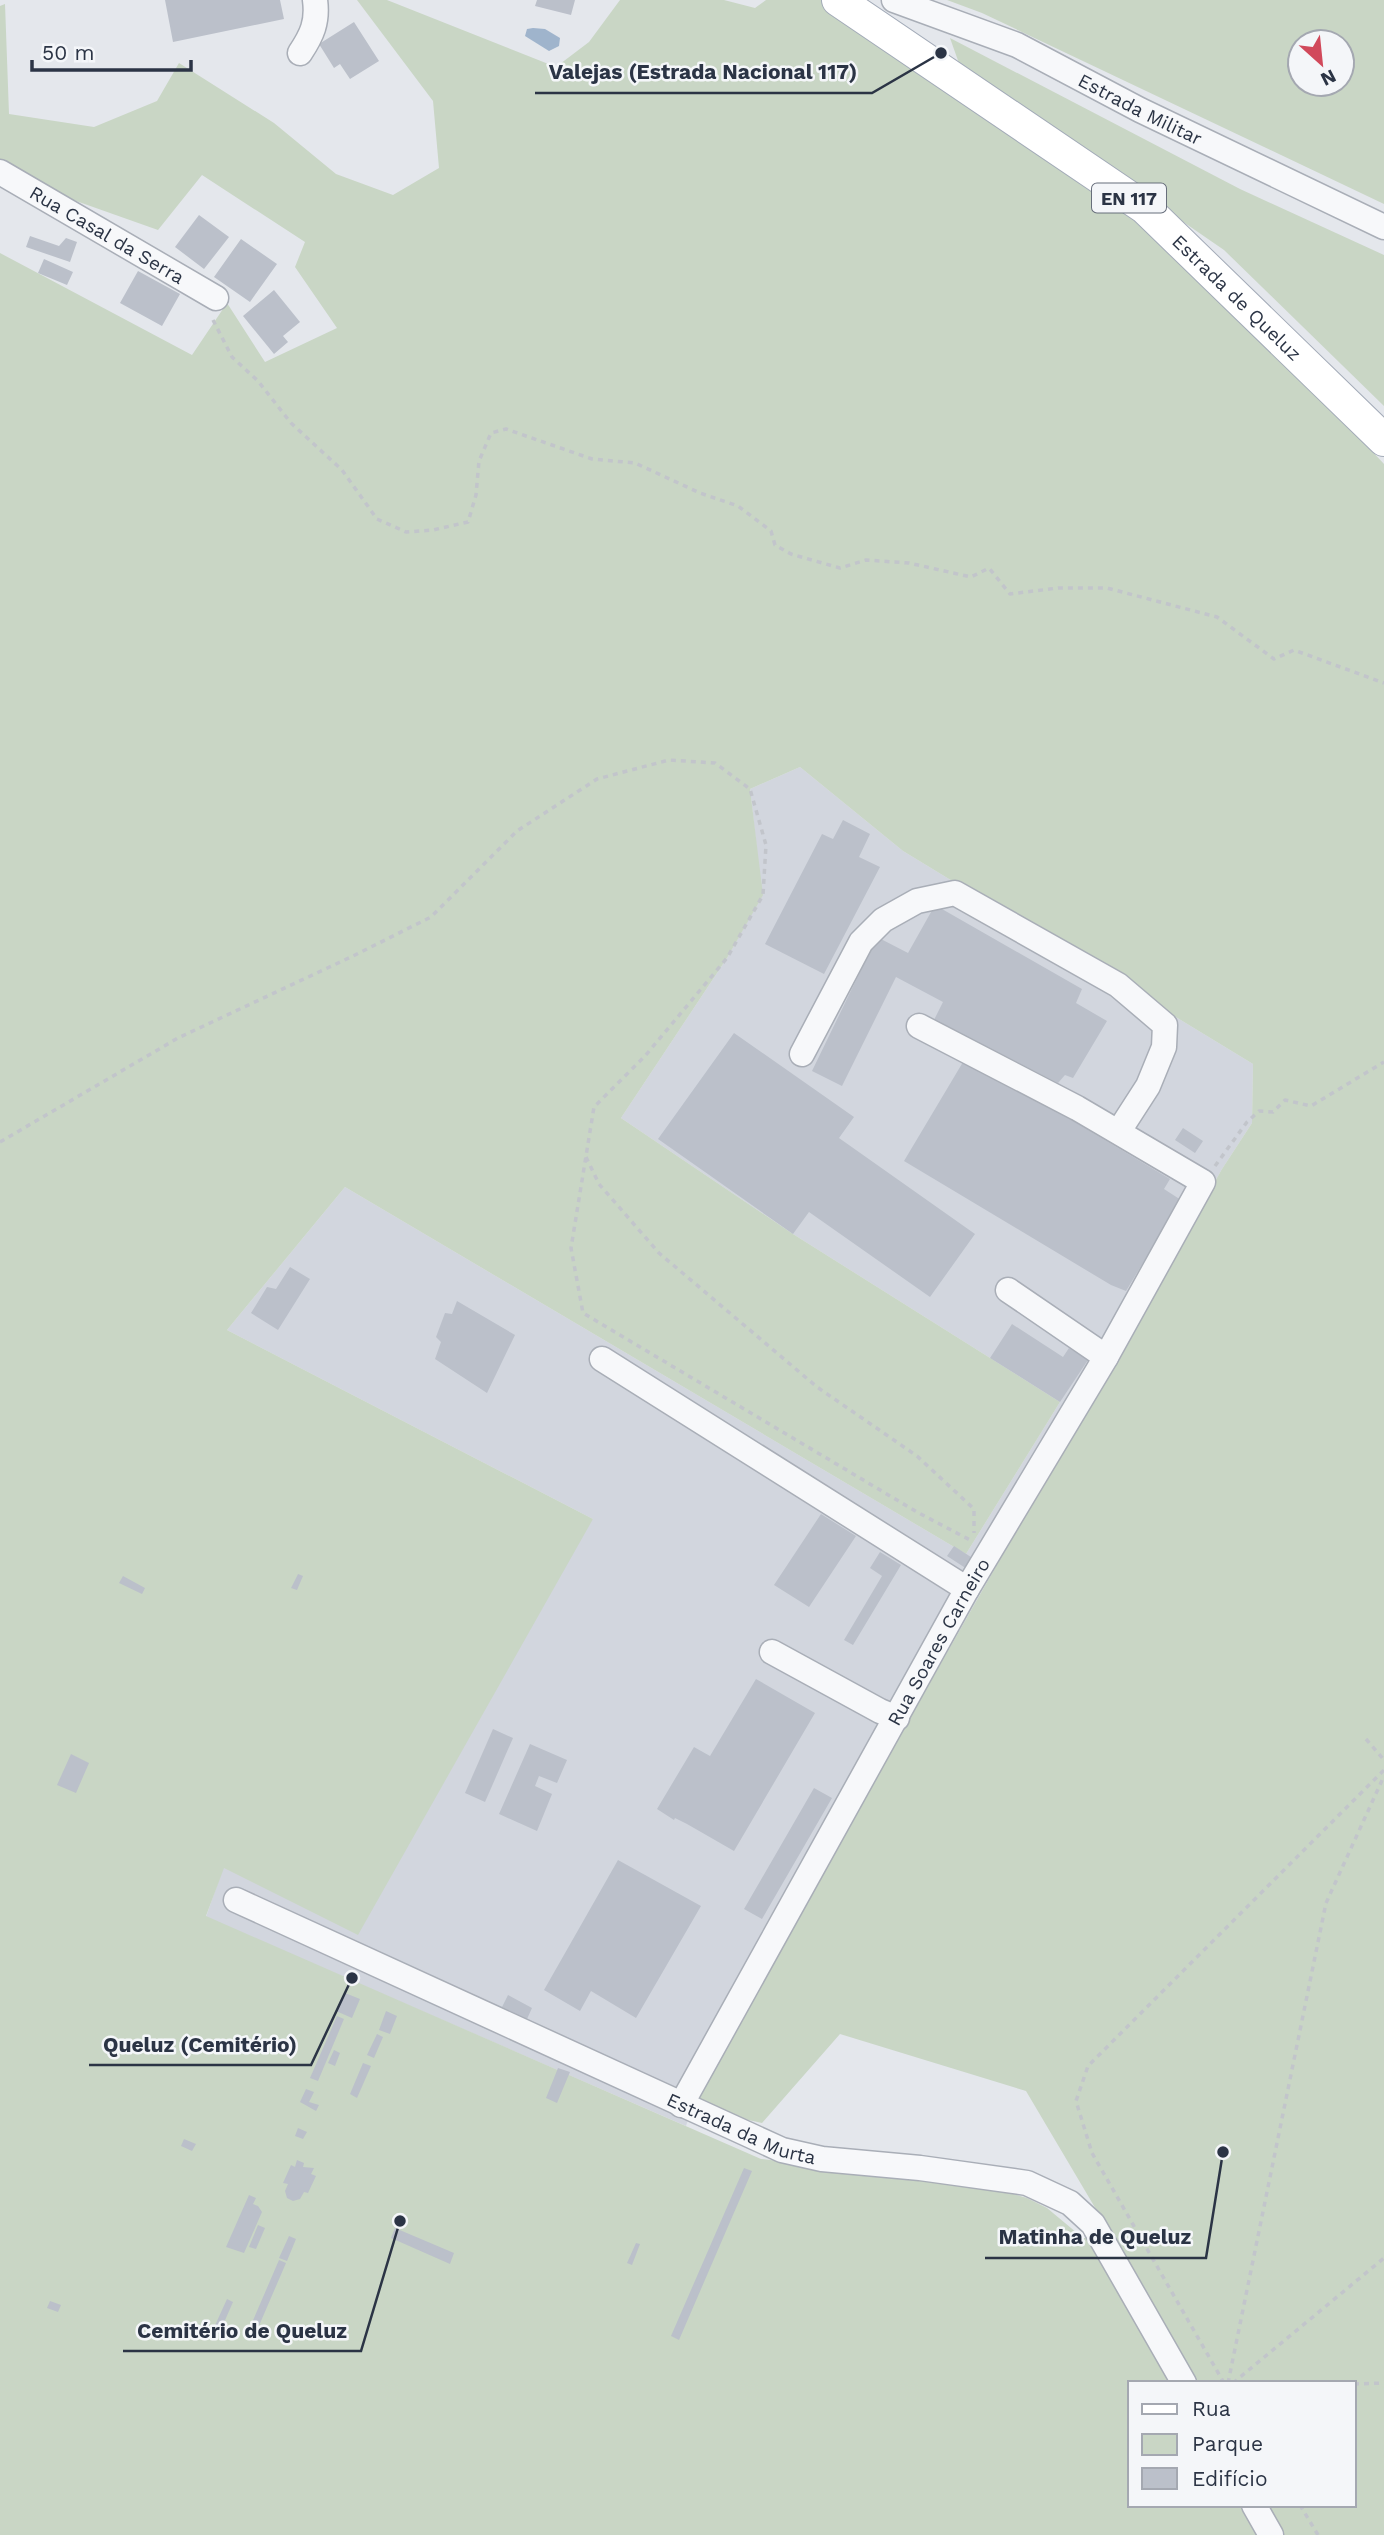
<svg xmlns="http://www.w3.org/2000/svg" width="1384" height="2535" font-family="'Work Sans',sans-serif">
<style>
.built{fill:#d2d6de}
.green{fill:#c9d6c5;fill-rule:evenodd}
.water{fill:#9fb4cc}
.building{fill:#bbc0ca}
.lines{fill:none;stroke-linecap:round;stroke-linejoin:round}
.minor-casing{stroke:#a9aeb7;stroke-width:27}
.major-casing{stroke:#a3abb8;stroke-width:34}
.path{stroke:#c2c5cb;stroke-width:3.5;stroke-dasharray:5 5;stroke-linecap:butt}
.minor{stroke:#f7f8fa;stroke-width:24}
.major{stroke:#fff;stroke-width:32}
.labels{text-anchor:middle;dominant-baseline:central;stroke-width:5;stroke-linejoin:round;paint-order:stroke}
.shield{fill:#f4f6f9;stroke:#676e7b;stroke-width:2}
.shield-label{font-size:18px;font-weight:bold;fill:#2b3445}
.street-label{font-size:19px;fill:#2b3445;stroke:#f4f6f9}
.leader{fill:none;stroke:#2b3445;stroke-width:2.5}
.callout-dot{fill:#2b3445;stroke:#f4f6f9;stroke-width:2.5}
.callout-label{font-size:21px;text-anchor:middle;font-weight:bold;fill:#2b3445;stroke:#f4f6f9;stroke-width:5;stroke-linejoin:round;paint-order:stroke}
</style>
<rect width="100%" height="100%" fill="#e4e7ec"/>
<path class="built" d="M800,767L903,851L1253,1064L1252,1123L1222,1169L696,2094L686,2126L206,1917L223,1868L593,1519L227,1330L345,1187L966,1554L1060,1402L793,1234L621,1118L727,958L762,895L750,789Z"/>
<path class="green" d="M357,0H387L556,67L589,42L620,0H724L755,8L766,0H838L1145,208L1384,464V2535H0V253L192,355L227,303L265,362L337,328L295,267L305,242L202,175L158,230L62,196L0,162V6L5,4L9,114L94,127L157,101L179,63L274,123L336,174L393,195L439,168L433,101ZM800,767L903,851L1253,1064L1252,1123L1222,1169L696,2094L681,2105L762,2123L840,2034L1026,2091L1113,2238H1083L1047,2208L1027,2198L986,2186L761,2159L206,1916L224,1868L358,1935L593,1519L227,1330L345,1187L966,1554L1060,1402L793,1234L621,1118L727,958L763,895L750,789ZM1130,2383H1354V2505H1130Z
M947,0H1384V204L982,13ZM1300,42H1342V84H1300Z
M950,38L1240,189L1384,255V406L1224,250L961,69Z"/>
<path class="water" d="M533,28L545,29L560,38L559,46L549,51L525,36L527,29Z"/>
<path class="building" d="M165,0H280L284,19L173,42Z
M537,0H575L571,15L535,6Z
M354,22L379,61L350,79L340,64L334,68L319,44Z
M199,215L229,237L204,269L175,247Z
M30,236L59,246L66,238L77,242L70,262L26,247Z
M241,239L277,264L250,302L214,277Z
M44,259L73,272L67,285L38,273Z
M138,271L180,294L162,326L120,303Z
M274,290L300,322L283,336L288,342L274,354L243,316Z
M843,820L870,834L859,857L880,867L824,974L765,944L822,834L833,839Z
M935,905L1082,989L1076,1003L1107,1021L1073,1078L1065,1075L1058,1083L934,1020L943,1002L896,977L842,1086L812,1071L877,937L908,953Z
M734,1033L854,1117L839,1138L975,1234L930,1297L809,1212L793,1234L658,1139Z
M966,1057L1170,1179L1164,1189L1181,1200L1126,1291L1111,1285L904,1161Z
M1183,1128L1203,1141L1195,1153L1175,1140Z
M290,1267L310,1279L278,1330L251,1313L267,1287L276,1289Z
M457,1301L515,1335L487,1393L435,1359L441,1342L436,1337L445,1313L452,1314Z
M1012,1324L1063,1357L1069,1348L1088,1360L1060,1402L990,1358Z
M821,1514L856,1536L809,1607L774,1585Z
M954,1546L974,1559L967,1569L947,1556Z
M880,1552L901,1565L853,1645L844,1640L882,1576L870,1568Z
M298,1574L303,1576L297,1590L291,1588Z
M123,1576L145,1588L142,1594L119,1583Z
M756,1679L815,1713L734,1851L687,1824L675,1818L674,1820L657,1809L694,1747L710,1756Z
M493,1729L513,1738L485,1802L465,1793Z
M530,1744L567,1760L557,1783L539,1776L535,1786L552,1794L537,1831L499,1814Z
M71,1754L89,1763L76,1793L57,1785Z
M814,1788L832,1798L762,1919L744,1909Z
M618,1860L701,1906L636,2018L591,1991L580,2011L544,1990Z
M345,1993L360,1999L352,2018L336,2011Z
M508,1995L532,2008L527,2019L502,2007Z
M386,2011L397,2016L390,2034L379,2030Z
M337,2016L344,2019L318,2081L310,2078Z
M377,2034L383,2037L374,2058L367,2055Z
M334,2050L340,2053L335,2066L328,2063Z
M363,2063L371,2066L357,2098L350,2094Z
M558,2068L570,2072L557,2103L546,2098Z
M306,2089L314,2092L309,2102L319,2105L316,2111L300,2102Z
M298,2128L307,2132L303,2139L295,2136Z
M184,2139L196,2144L192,2151L181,2146Z
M297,2160L304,2163L303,2167L314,2168L311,2174L316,2176L308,2193L304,2192L300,2199L293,2201L287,2198L285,2191L288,2184L283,2183L291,2165L295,2167Z
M744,2168L752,2171L679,2340L671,2336Z
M249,2195L256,2198L253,2204L258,2206L262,2212L244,2253L226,2247Z
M258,2225L265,2228L256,2249L249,2247Z
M395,2228L454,2253L450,2264L391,2238Z
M289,2236L296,2239L287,2261L279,2258Z
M636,2243L640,2244L632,2265L627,2263Z
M279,2260L286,2263L255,2335L248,2332Z
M227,2299L233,2302L219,2334L212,2332Z
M50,2301L61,2305L58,2312L47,2308Z"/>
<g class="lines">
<g class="minor-casing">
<g id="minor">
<path id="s1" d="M894,0L1017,45L1140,110L1384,227"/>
<path d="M300,53C312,35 318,22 315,0"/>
<path id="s2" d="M0,172L216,298"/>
<path d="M802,1054L861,942L883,920L917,901L955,893L1118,985L1165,1025L1164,1047L1148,1086L1119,1131"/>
<path d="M1008,1290L1106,1357"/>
<path d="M602,1359L967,1589"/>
<path d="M772,1652L880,1711L897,1718"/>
<path id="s3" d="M236,1900L782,2150L822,2159L920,2168L1027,2183L1070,2203L1093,2224L1184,2383"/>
<path id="s4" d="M681,2105L967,1589L1106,1357L1203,1182L1077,1108L919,1026"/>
<path d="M1254,2505L1271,2535"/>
</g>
</g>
<g class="major-casing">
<g id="major">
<path id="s5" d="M838,0L1145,208L1384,440"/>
</g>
</g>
<path class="path" d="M213,320L232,357L258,381L291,423L342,470L377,519L406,532L433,530L468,522L476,495L479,461L491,433L506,429L592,459L635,463L700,493L738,506L771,531L775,545L791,554L840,568L866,560L909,563L971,577L989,568L1010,594L1058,588H1107L1217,617L1274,659L1294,650L1384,683
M0,1142L178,1038L353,956L431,917L517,831L597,779L669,760L715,763L750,789L766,845L763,895L727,958L645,1056L594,1107L571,1248L583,1313L917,1512L970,1540
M586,1157L599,1184L659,1253L817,1387L917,1456L974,1509V1533
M1215,1166L1247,1122L1259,1111L1273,1112L1285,1100L1311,1106L1384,1062
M1366,1739L1384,1760
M1224,2383L1092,2153L1076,2101L1088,2066L1384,1770
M1228,2383L1326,1903L1384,1776
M1233,2383L1384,2258
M1354,2384L1384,2383
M1300,2505L1318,2535"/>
<use href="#minor" class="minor"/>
<use href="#major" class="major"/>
</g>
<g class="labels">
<rect class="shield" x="1092" y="183.5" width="74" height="29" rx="5"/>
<g class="shield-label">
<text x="1129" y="198">EN 117</text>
</g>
<g class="street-label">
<text stroke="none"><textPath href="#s1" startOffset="270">Estrada Militar</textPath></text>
<text stroke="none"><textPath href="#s2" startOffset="124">Rua Casal da Serra</textPath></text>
<text stroke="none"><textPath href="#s5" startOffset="499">Estrada de Queluz</textPath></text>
<text stroke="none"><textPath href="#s4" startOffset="530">Rua Soares Carneiro</textPath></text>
<text stroke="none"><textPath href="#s3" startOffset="555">Estrada da Murta</textPath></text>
</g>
</g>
<path class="leader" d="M941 53L872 93H535M352 1978L311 2065H89M1223 2152L1206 2258H985M400 2221L361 2351H123"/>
<g class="callout-dot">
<circle cx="941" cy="53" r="7"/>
<circle cx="352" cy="1978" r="7"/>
<circle cx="1223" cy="2152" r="7"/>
<circle cx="400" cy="2221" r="7"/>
</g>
<g class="callout-label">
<text x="703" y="79">Valejas (Estrada Nacional 117)</text>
<text x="200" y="2052">Queluz (Cemitério)</text>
<text x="1095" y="2244">Matinha de Queluz</text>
<text x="242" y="2338">Cemitério de Queluz</text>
</g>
<rect x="1128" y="2381" width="228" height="126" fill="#f4f6f9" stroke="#a4a8b1" stroke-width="2"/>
<rect x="1142" y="2404" width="35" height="10" fill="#ffffff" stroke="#a4a8b1" stroke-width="2"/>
<text x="1192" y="2416" font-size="21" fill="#2b3445">Rua</text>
<rect x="1142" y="2434" width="35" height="21" fill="#c9d6c5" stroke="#a4a8b1" stroke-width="2"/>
<text x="1192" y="2451" font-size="21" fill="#2b3445">Parque</text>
<rect x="1142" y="2468" width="35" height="21" fill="#bbc0ca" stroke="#a4a8b1" stroke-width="2"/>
<text x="1192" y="2486" font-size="21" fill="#2b3445">Edifício</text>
<g transform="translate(1321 63) rotate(153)"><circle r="33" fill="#f4f6f9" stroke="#a4a8b1" stroke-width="2"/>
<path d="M0-5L12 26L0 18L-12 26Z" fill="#d1495b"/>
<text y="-10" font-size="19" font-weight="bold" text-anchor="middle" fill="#2b3445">N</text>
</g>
<path d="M32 60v10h159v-10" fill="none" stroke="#2b3445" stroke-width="3.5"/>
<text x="42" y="60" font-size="21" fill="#2b3445" stroke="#f4f6f9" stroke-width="5" paint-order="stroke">50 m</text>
</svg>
